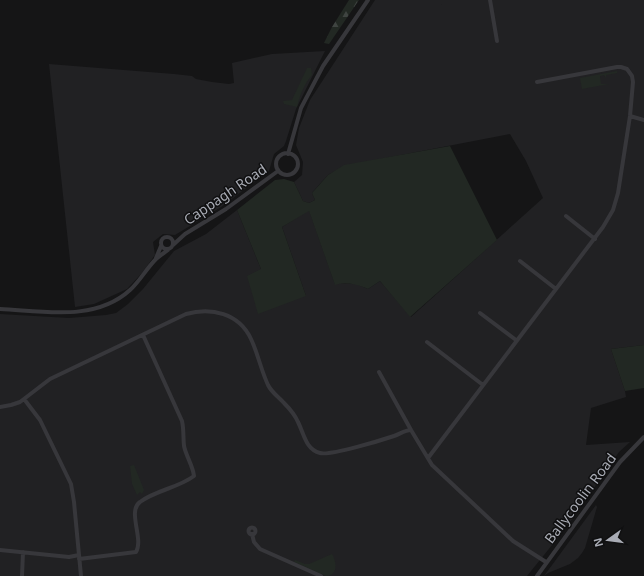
<svg xmlns="http://www.w3.org/2000/svg" width="644" height="576" font-family="'Noto Sans',sans-serif">
<style>
.built{fill:#212123}
.grass{fill:#222823}
.forest{fill:url(#forest-firs)}
.lines{fill:none;stroke-linecap:round;stroke-linejoin:round}
.minor{stroke:#37373b;stroke-width:4}
.labels{text-anchor:middle;dominant-baseline:central;stroke-width:3;stroke-linejoin:round;paint-order:stroke}
.street-label{font-size:14px;fill:#a9acb5;stroke:#101011}
</style>
<defs>
<pattern id="forest-firs" width="22" height="20" patternUnits="userSpaceOnUse"><rect width="22" height="20" fill="#222823"/><path d="M5 1l3.5 6h-7zM16 11l3.5 6h-7z" fill="#3f4441"/></pattern>
</defs>
<rect width="100%" height="100%" fill="#151516"/>
<path class="built" d="M375,0H441L442,5L441,0H644V345L611,349L625,391L626,397L591,408L586,445L630,442L619,452L565,529L527,576H0V314L69,318L106,315L116,313L128,304L143,289L174,251L206,234L237,210L261,269L306,296L282,227L309,210L335,284L340,283L357,284L368,289L380,281L411,317L543,198L526,161L510,134L344,166L328,175L318,186L312,193L315,200L309,203L303,201L294,182L302,175L303,162L296,145L299,128L310,100Z
M325,51L296,109L286,141L284,146L274,154L269,171L221,207L175,235L163,234L153,242L155,255L142,273L127,289L94,304L75,307L49,64L174,74L192,76L196,79L212,82L229,84L234,83L232,63L272,54Z
M596,505L597,507L585,548L582,553L578,558L570,564L548,573L544,576Z"/>
<path class="grass" d="M307,68H311L312,75C304,84 300,95 297,107L284,104L283,101L292,100Z
M617,71V73L606,75V78L604,75L600,76L601,84H609L582,89L580,78Z
M450,146L497,240L410,317L380,281L368,289C358,285 346,281 335,285L309,211L282,227L306,296L258,314L247,276L261,269L237,210L275,180L284,179L294,182L303,201L309,203L315,200L312,193L328,175L344,165Z
M644,345V388L625,391L611,349Z
M134,465L144,490L142,494L140,492L137,495L132,484L130,466Z
M332,554C337,562 338,576 326,576L294,562L295,560L305,564H309Z"/>
<path class="forest" d="M349,0H359L329,44L324,43L332,27Z"/>
<g class="lines">
<path class="minor" d="M490,0L497,41
M630,116L644,120
M276 164a11 11 0 1 1 22 0a11 11 0 1 1-22 0Z
M288,154L301,108L323,66L368,0
M566,216L595,239
M161 243a6 6 0 1 1 12 0a6 6 0 1 1-12 0Z
M173,245L185,234L226,209L278,171
M156,258L161,246
M520,261L556,289
M0,309C43,311 95,322 130,290C140,281 146,269 156,259C159,256 164,253 168,250
M480,313L516,340
M427,342L483,385
M379,372L411,430L432,465L513,541L546,562
M24,399L40,420L71,484L74,502L81,576
M0,407L11,405L20,402L50,379L186,314C211,307 239,313 251,339C258,354 261,370 268,385C272,393 278,396 284,403C289,408 295,415 298,422C304,434 306,450 320,453C330,456 382,440 394,436C400,434 405,430 411,430
M428,458L603,227L613,210L618,193L630,116L633,82L632,76L627,69L621,67H617L537,82
M248.5 531a3.5 3.5 0 1 1 7 0a3.5 3.5 0 1 1-7 0Z
M252,534L254,542L260,549L321,576
M0,550L69,557L79,555
M79,559L136,552C144,539 127,511 140,502C156,490 178,488 194,476C193,466 186,456 184,446C183,437 184,430 182,421L143,335
M22,576L23,552
M537,576L620,462L644,437"/>
</g>
<g class="labels">
<g class="street-label">
<text transform="translate(225 194) rotate(-34)">Cappagh Road</text>
<text transform="translate(580 498) rotate(-53)">Ballycoolin Road</text>
</g>
</g>
<g transform="translate(608 540) rotate(256)" stroke="#101011" stroke-width="3" paint-order="stroke">
<path d="M0-3L7 15L0 10L-7 15Z" fill="#a9acb5"/>
<text y="-6" font-size="11" font-weight="bold" text-anchor="middle" fill="#a9acb5">N</text>
</g>
</svg>
